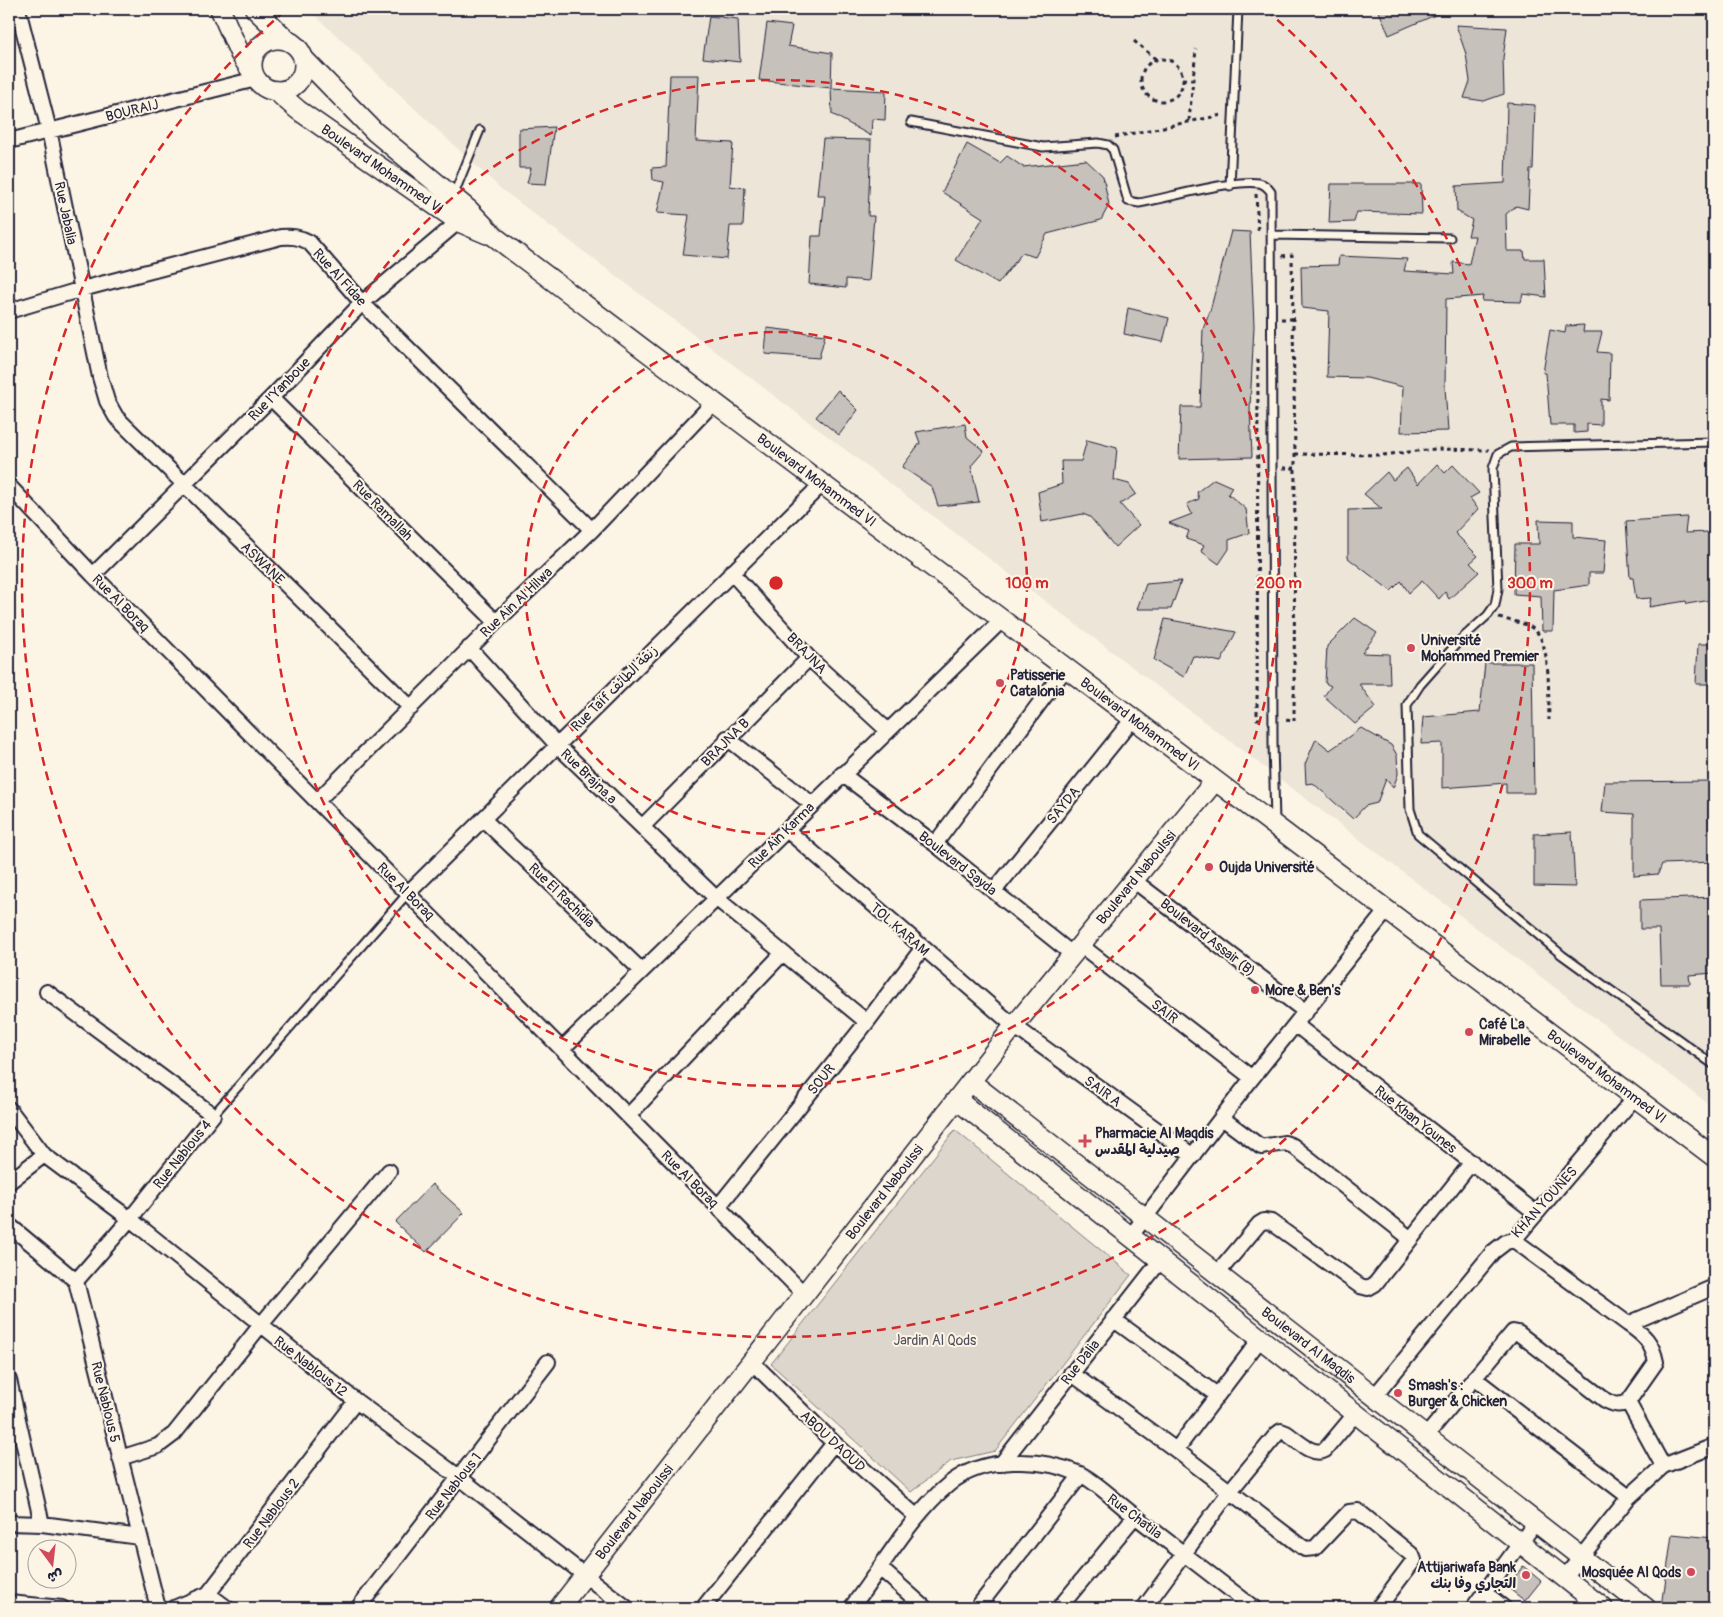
<svg xmlns="http://www.w3.org/2000/svg" width="1723" height="1617" font-family="Pangolin,'Playpen Sans Arabic',sans-serif">
<style>
.built{fill:#ece5d8}
.green{fill:#dcd6cc;stroke:#7f7c84}
.building{fill:#c6c1bb;stroke:#22223b}
.lines{fill:none;stroke-linecap:round;stroke-linejoin:round}
.lane-casing{stroke:#22223b;stroke-width:11}
.street-casing{stroke:#22223b;stroke-width:18}
.secondary-casing{stroke:#22223b;stroke-width:22}
.path{stroke:#22223b;stroke-width:3;stroke-dasharray:4 4;stroke-linecap:butt}
.lane{stroke:#fcf5e5;stroke-width:7}
.street{stroke:#fcf5e5;stroke-width:14}
.secondary{stroke:#fcf5e5;stroke-width:19}
.ring{fill:none;stroke:#d62828;stroke-width:2.5;stroke-dasharray:9 6}
.poi-dot{fill:#d1495b;stroke:#fcf5e5;stroke-width:2}
.labels{text-anchor:middle;stroke-width:4;stroke-linejoin:round;paint-order:stroke}
.street-label{font-size:14px;fill:#22223b;stroke:#fcf5e5}
.poi-label{font-size:14px;font-weight:bold;fill:#22223b;stroke:#fcf5e5;text-anchor:start}
.park-label{font-size:14px;fill:#504f5f;stroke:#fcf5e5}
.centre{fill:#d62828;stroke:#fcf5e5;stroke-width:2.5}
.ring-label{font-size:15px;text-anchor:middle;font-weight:bold;fill:#d62828;stroke:#fcf5e5;stroke-width:4;stroke-linejoin:round;paint-order:stroke}
</style>
<rect width="100%" height="100%" fill="#fcf5e5"/>
<filter id="ink" filterUnits="userSpaceOnUse"><feTurbulence type="fractalNoise" baseFrequency=".02" numOctaves="2"/><feDisplacementMap in="SourceGraphic" scale="10" xChannelSelector="R" yChannelSelector="G"/><feConvolveMatrix kernelMatrix="1 2 1 2 8 2 1 2 1" color-interpolation-filters="sRGB"/></filter>
<g filter="url(#ink)">
<path class="built" d="M 308,9 L 1714,9 L 1714,1108 L 500,188 Z"/>
<path class="green" d="M 955,1130 L 1131,1275 L 995,1451 L 951,1461 L 911,1492 L 771,1364 Z"/>
<path class="building" d="M 1378,9 L 1449,9 L 1389,35 Z
M 709,16 L 738,19 L 740,62 L 703,58 Z
M 767,23 L 792,26 L 788,46 L 832,53 L 831,88 L 759,80 Z
M 1456,25 L 1507,28 L 1503,58 L 1504,94 L 1484,101 L 1464,98 L 1470,81 L 1466,54 Z
M 670,75 L 699,75 L 696,141 L 733,143 L 730,186 L 745,188 L 743,226 L 730,226 L 727,259 L 683,255 L 689,215 L 657,213 L 664,182 L 653,180 L 652,168 L 666,167 Z
M 831,88 L 886,91 L 885,120 L 872,119 L 871,136 L 832,114 Z
M 1507,103 L 1535,105 L 1533,169 L 1530,169 L 1528,209 L 1516,206 L 1506,214 L 1507,251 L 1524,251 L 1525,259 L 1544,259 L 1546,297 L 1523,294 L 1521,302 L 1482,301 L 1483,296 L 1446,299 L 1445,387 L 1448,431 L 1401,432 L 1403,387 L 1367,378 L 1327,377 L 1329,311 L 1302,308 L 1301,266 L 1338,265 L 1339,256 L 1407,259 L 1404,271 L 1454,274 L 1453,262 L 1469,264 L 1475,236 L 1468,236 L 1472,220 L 1457,211 L 1456,186 L 1505,183 Z
M 554,127 L 546,184 L 527,183 L 531,168 L 519,168 L 519,129 Z
M 823,139 L 871,140 L 868,216 L 874,216 L 869,281 L 846,279 L 846,288 L 809,284 L 812,236 L 821,236 L 825,195 L 817,195 Z
M 967,144 L 1000,163 L 1007,156 L 1023,167 L 1086,160 L 1103,176 L 1109,205 L 1101,220 L 1047,234 L 1035,257 L 1022,253 L 998,284 L 956,260 L 983,218 L 942,192 Z
M 1331,184 L 1421,184 L 1422,214 L 1357,212 L 1354,222 L 1329,223 Z
M 1231,231 L 1250,232 L 1254,326 L 1250,408 L 1252,457 L 1179,459 L 1181,407 L 1200,407 L 1203,329 L 1210,311 Z
M 1128,308 L 1169,318 L 1163,342 L 1124,334 Z
M 1584,325 L 1583,332 L 1602,332 L 1597,352 L 1610,353 L 1609,400 L 1601,399 L 1601,425 L 1587,424 L 1587,432 L 1574,433 L 1574,425 L 1550,425 L 1546,373 L 1543,373 L 1550,330 L 1565,333 L 1566,326 Z
M 767,328 L 825,335 L 819,358 L 765,354 Z
M 838,390 L 858,410 L 839,435 L 816,417 Z
M 965,424 L 967,437 L 984,451 L 971,466 L 979,502 L 938,506 L 932,487 L 902,467 L 920,443 L 916,432 Z
M 1087,440 L 1117,448 L 1114,480 L 1129,484 L 1136,494 L 1120,504 L 1139,525 L 1115,547 L 1090,517 L 1083,514 L 1042,522 L 1038,492 L 1062,484 L 1061,461 L 1081,461 Z
M 1437,464 L 1445,473 L 1453,465 L 1479,493 L 1470,498 L 1478,509 L 1455,533 L 1478,556 L 1470,563 L 1479,572 L 1449,599 L 1445,592 L 1439,599 L 1422,581 L 1409,593 L 1401,581 L 1391,591 L 1348,558 L 1348,510 L 1382,509 L 1364,494 L 1387,472 L 1393,480 L 1407,468 L 1418,484 Z
M 1214,479 L 1232,487 L 1228,494 L 1246,509 L 1249,533 L 1229,540 L 1229,549 L 1219,564 L 1201,551 L 1204,545 L 1186,539 L 1189,531 L 1169,523 L 1192,514 L 1187,504 L 1199,499 L 1197,492 Z
M 1687,517 L 1685,533 L 1709,532 L 1711,600 L 1687,604 L 1686,601 L 1649,607 L 1651,598 L 1636,599 L 1633,578 L 1630,578 L 1626,521 Z
M 1538,520 L 1573,521 L 1573,537 L 1606,540 L 1603,573 L 1589,573 L 1589,585 L 1554,590 L 1553,631 L 1542,631 L 1541,596 L 1514,594 L 1515,544 L 1539,544 Z
M 1181,581 L 1171,609 L 1137,609 L 1146,584 Z
M 1355,618 L 1377,633 L 1362,653 L 1389,654 L 1390,684 L 1359,684 L 1376,707 L 1355,724 L 1324,696 L 1331,686 L 1325,683 L 1327,646 Z
M 1165,619 L 1236,632 L 1221,662 L 1193,656 L 1184,677 L 1154,660 Z
M 1698,644 L 1714,644 L 1714,684 L 1696,684 Z
M 1485,663 L 1532,663 L 1534,793 L 1506,793 L 1506,783 L 1442,788 L 1442,743 L 1421,744 L 1423,717 L 1480,712 Z
M 1361,728 L 1391,745 L 1397,755 L 1398,774 L 1393,788 L 1386,779 L 1377,803 L 1365,806 L 1353,819 L 1313,783 L 1306,784 L 1305,764 L 1316,739 L 1330,750 Z
M 1714,781 L 1714,862 L 1662,864 L 1658,874 L 1634,876 L 1634,814 L 1602,812 L 1605,782 Z
M 1572,832 L 1575,887 L 1534,886 L 1534,834 Z
M 1714,897 L 1714,973 L 1689,975 L 1690,984 L 1661,984 L 1659,929 L 1640,929 L 1640,900 Z
M 432,1184 L 464,1213 L 426,1252 L 395,1222 Z
M 1672,1534 L 1714,1538 L 1714,1608 L 1662,1607 Z
M 1523,1566 L 1541,1581 L 1525,1601 L 1507,1587 Z"/>
<g class="lines">
<defs>
<path id="lane" d="M 911,122 L 1043,147 L 1098,143 L 1108,145 L 1113,150 L 1128,201 L 1139,203 C 1168,198 1233,179 1259,183 C 1265,184 1268,188 1271,192 L 1273,743 L 1275,822
M 1230,186 L 1238,9
M 454,194 L 480,130
M 1273,235 L 1450,238
M 1714,442 L 1511,447 L 1498,454 L 1493,468 L 1498,589 L 1495,605 L 1488,615 L 1459,641 L 1420,685 L 1407,705 L 1410,809 L 1418,834 L 1562,955 L 1714,1065
M 213,1115 L 408,893"/>
<path id="street" d="M 18,9 L 49,130 L 100,377 L 107,401 L 116,417 L 411,708
M 9,141 L 256,79
M 9,311 L 82,289 L 281,237 C 292,236 299,237 309,242 L 362,303 L 592,530
M 271,398 L 496,622
M 9,486 L 93,575 L 805,1295
M 731,572 L 809,658 L 887,730
M 93,575 L 271,398 L 362,303 L 464,217
M 469,648 L 557,745 L 716,898 L 867,1022
M 727,738 L 812,804
M 842,774 L 935,844 L 1072,954
M 317,801 L 496,622 L 592,530 L 714,402
M 483,819 L 642,971
M 642,827 L 809,658
M 788,831 L 1014,1026 L 1193,1156
M 935,844 L 1065,669
M 1133,880 L 1306,1012
M 994,891 L 1132,720
M 408,893 L 821,485
M 1079,944 L 1252,1078
M 47,992 L 213,1115 L 130,1219 L 76,1281
M 1296,1025 L 1536,1213
M 562,1049 L 1001,621
M 9,1109 L 44,1155 L 130,1219 L 356,1401 L 460,1478 L 627,1608
M 628,1116 L 783,953
M 1222,1118 L 1261,1147 L 1285,1143 L 1293,1146 L 1411,1239
M 9,1182 L 44,1155
M 718,1207 L 867,1022 L 922,949
M 9,1225 L 76,1281 L 158,1608
M 1130,1237 L 1252,1078 L 1387,910
M 1514,1240 L 1628,1324 L 1714,1287
M 1217,1274 L 1259,1224 L 1264,1221 L 1271,1222 L 1360,1286 L 1368,1288 L 1375,1284 L 1472,1162
M 1113,1319 L 1217,1395
M 1628,1324 C 1644,1335 1652,1342 1656,1362 L 1628,1402
M 752,1362 L 834,1443 L 917,1517
M 1071,1373 L 1176,1450 L 1305,1549 L 1315,1548 L 1349,1512 L 1358,1511 L 1412,1555 L 1414,1560 L 1378,1608
M 1474,1378 L 1629,1497
M 9,1380 L 42,1524
M 1374,1397 L 1493,1252 L 1506,1242 L 1514,1240 L 1635,1097
M 1425,1437 L 1513,1332 L 1518,1333 L 1605,1400 C 1614,1405 1619,1406 1628,1402 L 1663,1466
M 1176,1450 L 1261,1338
M 120,1458 L 158,1446 L 174,1434 L 260,1326 L 389,1171
M 1001,1464 L 1160,1261
M 9,1523 L 42,1524 L 140,1537
M 881,1569 L 925,1608
M 1565,1577 L 1629,1497 L 1663,1466 L 1714,1446
M 1485,1593 L 1504,1608
M 208,1594 L 227,1608
M 9,1603 L 62,1608
M 174,1608 L 208,1594 L 356,1401
M 358,1608 L 548,1362
M 703,1608 L 834,1443
M 851,1608 C 881,1569 911,1515 949,1484 C 983,1456 1041,1457 1080,1474 C 1098,1483 1115,1501 1131,1513 C 1172,1545 1213,1576 1254,1608
M 977,1608 L 1081,1475
M 1059,1608 L 1135,1516
M 1144,1608 L 1230,1491 L 1277,1434 L 1281,1431 L 1286,1433 C 1297,1440 1312,1457 1325,1450 L 1356,1413
M 1473,1608 L 1535,1523"/>
<g id="secondary">
<path d="M 220,9 L 240,54 L 252,72"/>
<path d="M 255,9 L 287,40"/>
<circle cx="278" cy="65" r="26"/>
<path id="s1" d="M 303,58 L 375,132 L 469,210 L 495,237 L 1714,1157"/>
<path id="s2" d="M 276,91 L 298,110 L 459,222 L 487,234"/>
<path id="s3" d="M 971,1082 L 1646,1608"/>
<path d="M 957,1100 L 1603,1608"/>
<path id="s4" d="M 559,1608 L 1014,1026 L 1214,782"/>
</g>
</defs>
<use href="#lane" class="lane-casing"/>
<use href="#street" class="street-casing"/>
<use href="#secondary" class="secondary-casing"/>
<path class="path" d="M 1134,41 L 1157,60
M1141 80a21 21 0 1 1 42 0a21 21 0 1 1-42 0Z
M 1182,79 L 1193,80
M 1189,121 L 1196,49
M 1115,137 L 1222,115
M 1256,194 L 1258,232
M 1282,256 L 1292,255 L 1295,454 L 1294,721 L 1284,720
M 1281,319 L 1293,319
M 1258,359 L 1257,719 L 1263,719
M 1295,454 L 1382,455 L 1435,449 L 1489,450
M 1283,468 L 1295,468
M 1499,618 C 1510,621 1523,622 1532,628 C 1552,639 1548,699 1549,720"/>
<use href="#lane" class="lane"/>
<use href="#street" class="street"/>
<use href="#secondary" class="secondary"/>
</g>
</g>
<g class="ring">
<circle cx="776" cy="583" r="251"/>
<circle cx="776" cy="583" r="503"/>
<path d="M1266 10A754 754 0 1 1 286 10"/>
</g>
<g class="poi-dot">
<circle cx="1411" cy="648" r="5"/>
<circle cx="1000" cy="683" r="5"/>
<circle cx="1209" cy="867" r="5"/>
<circle cx="1255" cy="990" r="5"/>
<circle cx="1469" cy="1032" r="5"/>
<path d="M1082.5 1133.5h5v5h5v5h-5v5h-5v-5h-5v-5h5z"/>
<circle cx="1398" cy="1393" r="5"/>
<circle cx="1691" cy="1572" r="5"/>
<circle cx="1526" cy="1575" r="5"/>
</g>
<g class="labels">
<g class="street-label">
<text transform="translate(132 110) rotate(-14)" y="5">BOURAIJ</text>
<text dy="5" stroke="none"><textPath href="#s2" startOffset="132">Boulevard Mohammed VI</textPath></text>
<text transform="translate(66 213) rotate(78)" y="5">Rue Jabalia</text>
<text transform="translate(340 277) rotate(48)" y="5">Rue Al Fidae</text>
<text transform="translate(279 389) rotate(-46)" y="5">Rue l’Yanboue</text>
<text dy="5" stroke="none"><textPath href="#s1" startOffset="666">Boulevard Mohammed VI</textPath></text>
<text transform="translate(383 510) rotate(45)" y="5">Rue Ramallah</text>
<text transform="translate(263 563) rotate(44)" y="5">ASWANE</text>
<text transform="translate(516 602) rotate(-44)" y="5">Rue Ain Al Hilwa</text>
<text transform="translate(121 603) rotate(45)" y="5">Rue Al Boraq</text>
<text transform="translate(807 653) rotate(46)" y="5">BRAJNA</text>
<text transform="translate(614 688) rotate(-45)" y="5">Rue Taïf زنقة الطائف</text>
<text dy="5" stroke="none"><textPath href="#s1" startOffset="1071">Boulevard Mohammed VI</textPath></text>
<text transform="translate(725 742) rotate(-45)" y="5">BRAJNA B</text>
<text transform="translate(589 776) rotate(44)" y="5">Rue Brajna.a</text>
<text transform="translate(1063 805) rotate(-51)" y="5">SAYDA</text>
<text transform="translate(781 835) rotate(-45)" y="5">Rue Ain Karma</text>
<text transform="translate(958 863) rotate(38)" y="5">Boulevard Sayda</text>
<text dy="5" stroke="none"><textPath href="#s4" startOffset="931">Boulevard Naboulssi</textPath></text>
<text transform="translate(406 891) rotate(45)" y="5">Rue Al Boraq</text>
<text transform="translate(562 895) rotate(44)" y="5">Rue El Rachidia</text>
<text transform="translate(900 929) rotate(41)" y="5">TOL KARAM</text>
<text transform="translate(1208 937) rotate(38)" y="5">Boulevard Assair (B)</text>
<text transform="translate(1165 1011) rotate(38)" y="5">SAIR</text>
<text dy="5" stroke="none"><textPath href="#s1" startOffset="1656">Boulevard Mohammed VI</textPath></text>
<text transform="translate(821 1079) rotate(-51)" y="5">SOUR</text>
<text transform="translate(1103 1091) rotate(36)" y="5">SAIR A</text>
<text transform="translate(1416 1119) rotate(38)" y="5">Rue Khan Younes</text>
<text transform="translate(182 1154) rotate(-51)" y="5">Rue Nablous 4</text>
<text transform="translate(690 1179) rotate(45)" y="5">Rue Al Boraq</text>
<text dy="5" stroke="none"><textPath href="#s4" startOffset="528">Boulevard Naboulssi</textPath></text>
<text transform="translate(1544 1202) rotate(-48)" y="5">KHAN YOUNES</text>
<text dy="5" stroke="none"><textPath href="#s3" startOffset="428">Boulevard Al Maqdis</textPath></text>
<text transform="translate(1080 1362) rotate(-52)" y="5">Rue Dalia</text>
<text transform="translate(311 1366) rotate(38)" y="5">Rue Nablous 12</text>
<text transform="translate(106 1402) rotate(76)" y="5">Rue Nablous 5</text>
<text transform="translate(833 1441) rotate(43)" y="5">ABOU DAOUD</text>
<text transform="translate(453 1486) rotate(-52)" y="5">Rue Nablous 1</text>
<text dy="5" stroke="none"><textPath href="#s4" startOffset="122">Boulevard Naboulssi</textPath></text>
<text transform="translate(271 1513) rotate(-53)" y="5">Rue Nablous 2</text>
<text transform="translate(1135 1516) rotate(37)" y="5">Rue Chatila</text>
</g>
<g class="poi-label">
<text x="1421" y="645">Université<tspan x="1421" dy="16">Mohammed Premier</tspan></text>
<text x="1010" y="680">Patisserie<tspan x="1010" dy="16">Catalonia</tspan></text>
<text x="1219" y="872">Oujda Université</text>
<text x="1265" y="995">More &amp; Ben's</text>
<text x="1479" y="1029">Café La<tspan x="1479" dy="16">Mirabelle</tspan></text>
<text x="1095" y="1138">Pharmacie Al Maqdis<tspan x="1095" dy="16">صيدلية المقدس</tspan></text>
<text x="1408" y="1390">Smash's :<tspan x="1408" dy="16">Burger &amp; Chicken</tspan></text>
<text x="1516" y="1572" text-anchor="end">Attijariwafa Bank<tspan x="1516" dy="16">التجاري وفا بنك</tspan></text>
<text x="1681" y="1577" text-anchor="end">Mosquée Al Qods</text>
</g>
<g class="park-label">
<text x="935" y="1345">Jardin Al Qods</text>
</g>
</g>
<circle cx="776" cy="583" r="8" class="centre"/>
<g class="ring-label">
<text x="1027" y="588">100 m</text>
<text x="1279" y="588">200 m</text>
<text x="1530" y="588">300 m</text>
</g>
<rect width="1723" height="1617" fill="none" stroke="#fcf5e5" stroke-width="30"/>
<rect x="15" y="15" width="1693" height="1587" fill="none" stroke="#22223b" stroke-width="2" filter="url(#ink)"/>
<g transform="translate(52 1564) rotate(165)"><circle r="24" fill="#fcf5e5" stroke="#a5a1a1"/>
<path d="M0-4L9 19L0 12L-9 19Z" fill="#d1495b"/>
<text y="-8" font-size="14" font-weight="bold" text-anchor="middle" fill="#22223b">ش</text>
</g>
</svg>
